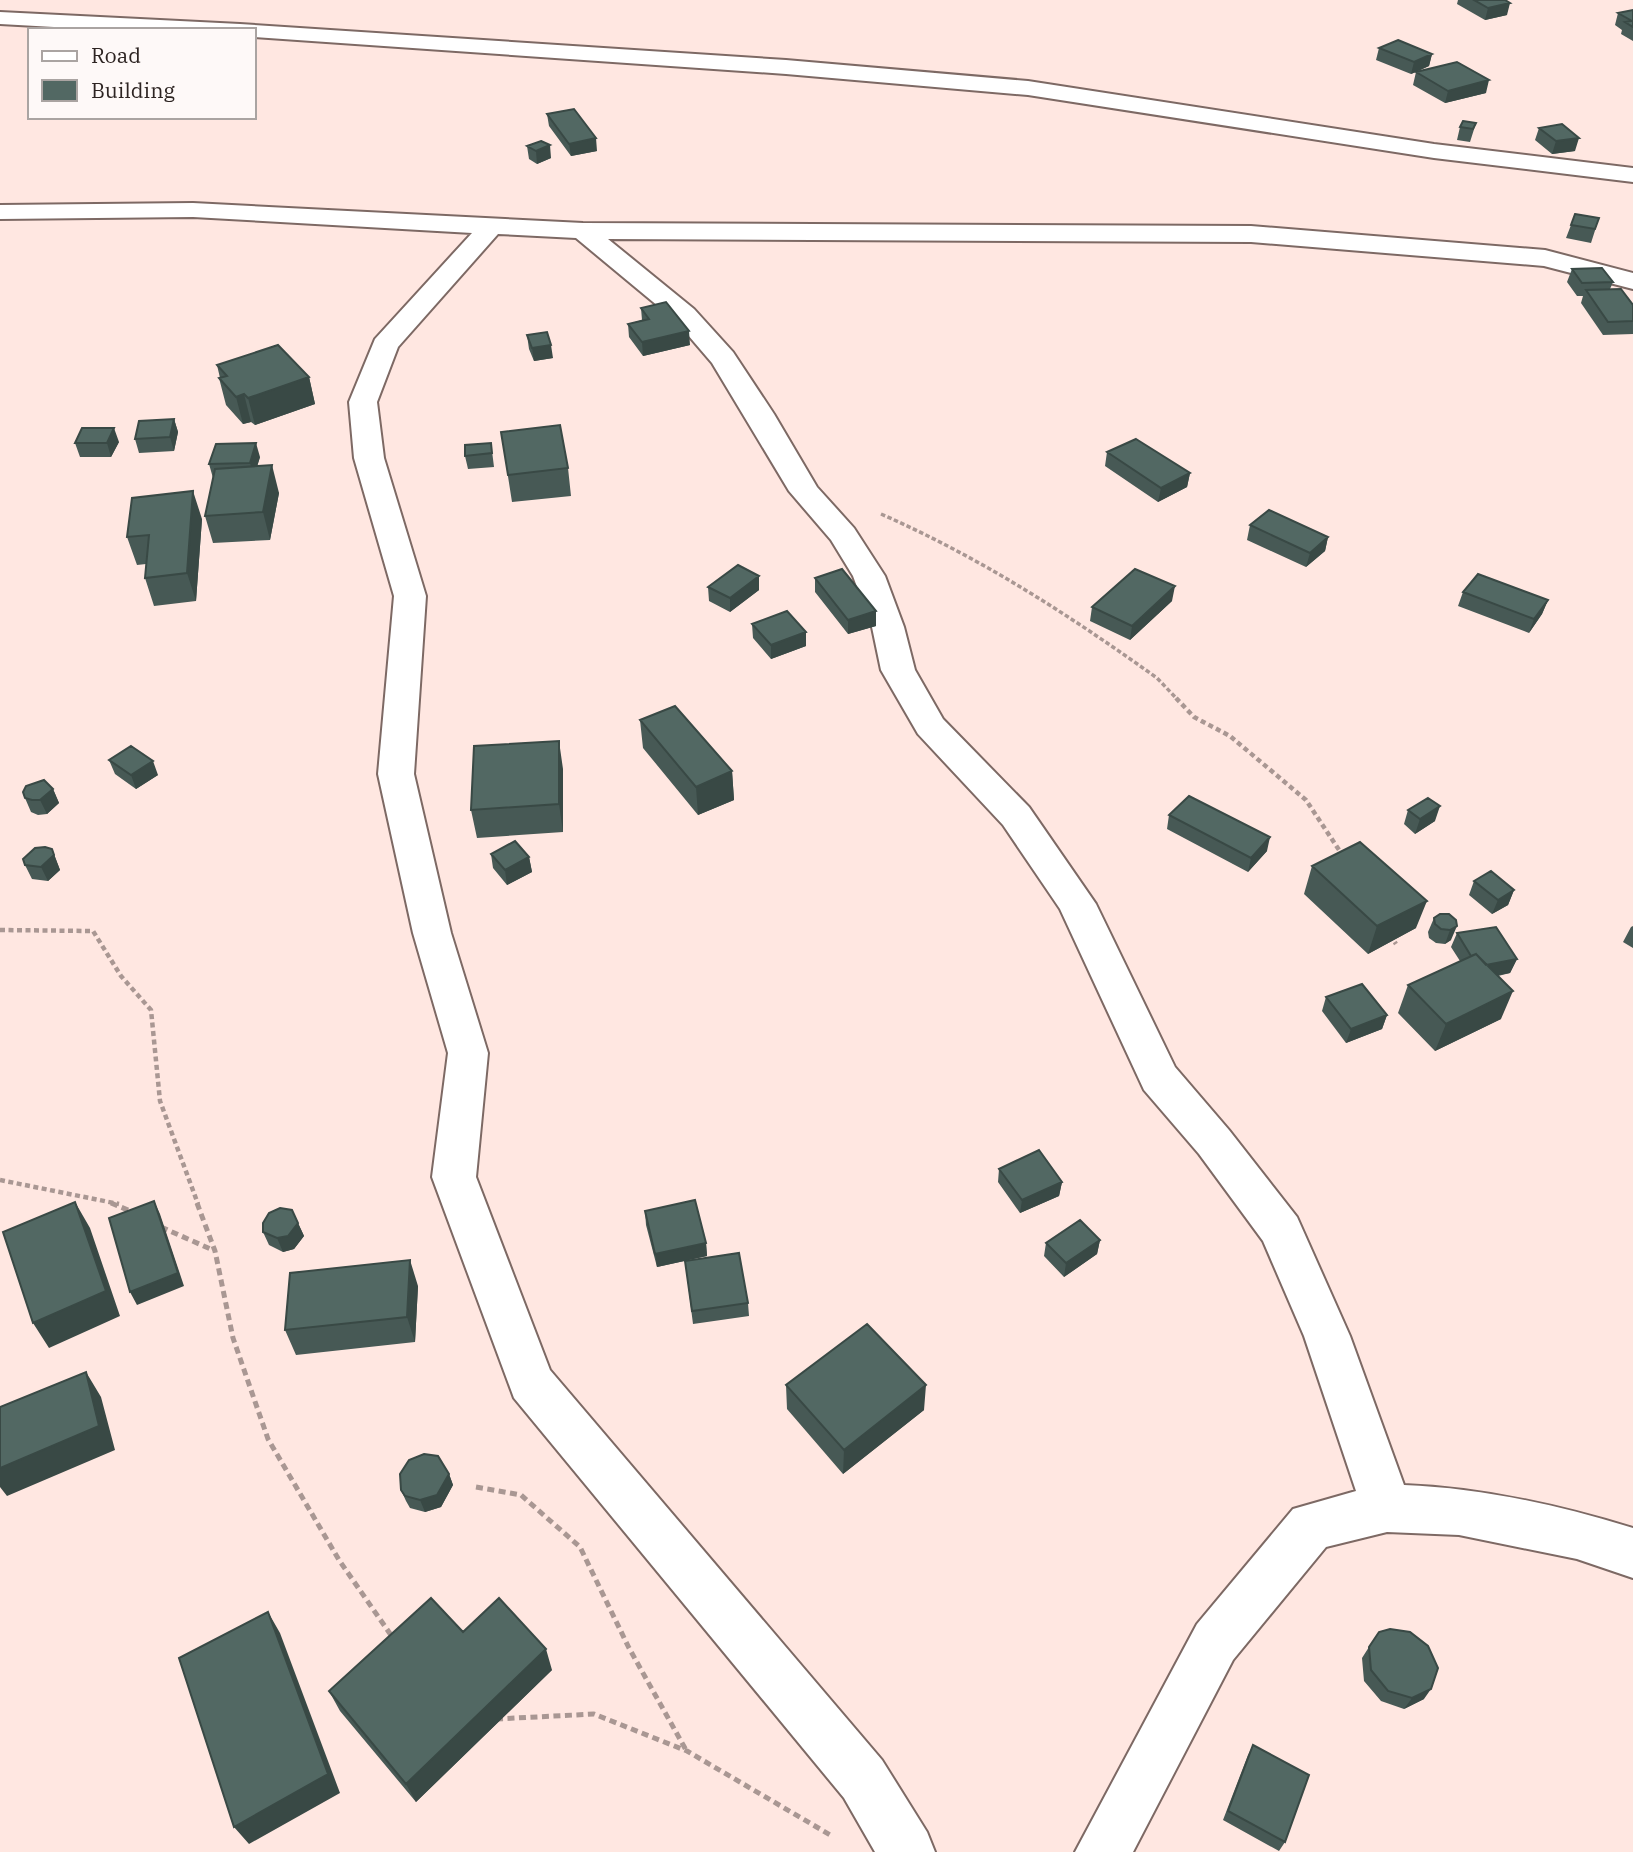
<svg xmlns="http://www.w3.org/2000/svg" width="1633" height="1852" font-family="'IBM Plex Serif',serif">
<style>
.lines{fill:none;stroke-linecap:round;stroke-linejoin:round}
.minor-casing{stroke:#7d6964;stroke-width:4}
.path-far2{stroke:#a99793;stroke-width:3.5;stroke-dasharray:4.5 2.5;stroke-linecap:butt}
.path-far1{stroke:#a99793;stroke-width:4.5;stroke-dasharray:5 3.5;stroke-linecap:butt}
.path{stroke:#a99793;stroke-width:5;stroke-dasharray:7 4.5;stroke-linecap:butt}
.minor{fill:#fff;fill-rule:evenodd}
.wall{fill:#475955}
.shaded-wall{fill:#394945}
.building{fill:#526863;stroke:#394945;stroke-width:2}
</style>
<rect width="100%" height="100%" fill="#ffe7e1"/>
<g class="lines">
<defs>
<path id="minor" d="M 0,12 L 240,24 L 786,60 L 1028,81 L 1434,144 L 1633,168 L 1633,182 L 1434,158 L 1028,95 L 786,74 L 254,37 L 254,30 L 108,30 L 0,24 Z
M 193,203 L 583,223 L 1251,226 L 1545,250 L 1633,273 L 1633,289 L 1544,266 L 1251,242 L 608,239 L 694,309 L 733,352 L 774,414 L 817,487 L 854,528 L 885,576 L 904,627 L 915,670 L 943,719 L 1029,807 L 1096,904 L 1175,1067 L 1229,1130 L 1297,1217 L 1350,1336 L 1404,1485 C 1482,1488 1558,1505 1633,1528 L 1633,1578 L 1577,1559 L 1459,1535 L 1387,1532 L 1326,1547 L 1233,1660 L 1133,1852 L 1075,1852 L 1197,1624 L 1293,1509 L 1356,1491 L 1304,1336 L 1263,1241 L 1199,1154 L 1144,1090 L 1060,909 L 1003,825 L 918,734 L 881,670 L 872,627 L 853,576 L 831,540 L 789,491 L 712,363 L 676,321 L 576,238 L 498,234 L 398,347 L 377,402 L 384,458 L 426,596 L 414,774 L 451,933 L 488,1053 L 476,1177 L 550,1370 L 882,1760 L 927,1832 L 935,1852 L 875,1852 L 844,1798 L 514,1398 L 432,1177 L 448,1053 L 413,933 L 378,774 L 394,596 L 354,458 L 349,402 L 375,339 L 472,233 L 193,217 L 0,219 L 0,205 Z"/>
</defs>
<use href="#minor" class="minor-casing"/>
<path class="path-far2" d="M 881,514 C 981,558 1069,615 1157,678 L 1178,700"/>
<path class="path-far1" d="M 1176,698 L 1194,717 L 1230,736 L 1306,800 L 1343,856
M 0,930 L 93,931 L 121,976 L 151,1010 L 160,1101 L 198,1204
M 1390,935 L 1396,944
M 0,1180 L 119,1204"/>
<path class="path" d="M 111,1203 L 135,1213
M 197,1203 L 215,1251 L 233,1338 L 268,1439 L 339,1560 L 393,1638
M 161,1227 L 215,1251
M 476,1487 L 521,1495 L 580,1547 L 629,1648 L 686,1750
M 496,1719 L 594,1714 L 687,1751 L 832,1836"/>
<use href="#minor" class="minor"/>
</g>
<path class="wall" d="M 1458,0 L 1505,0 L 1507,15 L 1485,20 L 1457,4 Z
M 1633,10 L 1633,41 L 1621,34 L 1622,30 L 1615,25 L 1618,13 Z
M 1379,48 L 1432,54 L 1429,66 L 1416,72 L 1486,93 L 1445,103 L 1413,85 L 1416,72 L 1411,74 L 1376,60 Z
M 547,114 L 597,151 L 571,156 L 549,126 Z
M 1476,123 L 1470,142 L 1457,140 L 1460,127 Z
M 1539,128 L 1575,151 L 1552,154 L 1535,140 Z
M 527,146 L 551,158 L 537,164 L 529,159 Z
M 1599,218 L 1591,243 L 1566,238 L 1571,225 Z
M 1572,269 L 1613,282 L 1610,289 L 1633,305 L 1633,334 L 1603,335 L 1581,303 L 1583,296 L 1577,296 L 1567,282 Z
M 641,308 L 690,345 L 643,356 L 629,337 L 628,324 L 642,320 Z
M 527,335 L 553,358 L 534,361 L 529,349 Z
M 217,365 L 309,377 L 315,404 L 255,425 L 251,422 L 243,424 L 226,405 L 219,378 L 220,378 Z
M 174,419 L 178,432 L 174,451 L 139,453 L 135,439 Z
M 501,432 L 568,468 L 571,496 L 512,502 Z
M 119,442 L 111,457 L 80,457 L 75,443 Z
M 491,443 L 494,467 L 468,469 L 465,456 Z
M 1107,452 L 1190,473 L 1187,487 L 1158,502 L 1105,466 Z
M 260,457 L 257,466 L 279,493 L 270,540 L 213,543 L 205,516 L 213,478 L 209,464 Z
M 202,519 L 196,601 L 154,606 L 145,578 L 146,564 L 137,565 L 127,537 Z
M 1250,525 L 1328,537 L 1325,551 L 1306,567 L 1247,540 Z
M 759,576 L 759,590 L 730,612 L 709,601 L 708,587 Z
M 815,578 L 876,611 L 876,626 L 848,634 L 815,592 Z
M 1463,592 L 1548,600 L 1542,614 L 1529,633 L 1458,606 Z
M 1172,601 L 1130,640 L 1090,621 L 1092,607 Z
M 752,624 L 806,632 L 806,646 L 771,659 L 753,638 Z
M 640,720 L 732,771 L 734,800 L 698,815 L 643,748 Z
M 109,760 L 158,775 L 136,789 L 115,774 Z
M 563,769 L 563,832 L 477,838 L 471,810 Z
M 53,789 L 59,803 L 47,814 L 38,815 L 31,812 L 25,798 Z
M 1408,810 L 1435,821 L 1415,834 L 1404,824 Z
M 1169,815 L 1267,851 L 1248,872 L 1167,829 Z
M 52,849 L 60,870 L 48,881 L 32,879 L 25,865 Z
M 491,854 L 529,857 L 532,872 L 507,885 L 493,868 Z
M 1312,866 L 1416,928 L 1368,954 L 1304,894 Z
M 1474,881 L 1514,890 L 1508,905 L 1492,914 L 1469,895 Z
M 1449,914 L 1451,940 L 1445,944 L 1436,943 L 1429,938 L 1428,932 L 1434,918 Z
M 1633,926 L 1633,948 L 1623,942 L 1631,927 Z
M 1457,933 L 1517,959 L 1510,973 L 1498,976 L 1501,1019 L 1435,1051 L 1398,1013 L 1408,985 L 1460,961 L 1451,947 Z
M 1326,997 L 1387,1015 L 1382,1029 L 1346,1043 L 1322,1011 Z
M 999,1169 L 1062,1182 L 1059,1196 L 1020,1213 L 998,1182 Z
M 645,1211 L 706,1243 L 707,1256 L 657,1267 L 646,1225 Z
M 298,1223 L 304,1236 L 294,1249 L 283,1252 L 269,1245 L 263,1232 Z
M 1100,1240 L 1097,1254 L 1064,1277 L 1044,1256 L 1046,1243 Z
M 685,1261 L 748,1303 L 749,1316 L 693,1324 Z
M 418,1286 L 415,1342 L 296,1355 L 285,1330 Z
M 786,1385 L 924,1410 L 843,1474 L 787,1409 Z
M 449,1474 L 453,1485 L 441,1507 L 425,1512 L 410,1508 L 406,1501 L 401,1490 Z
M 463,1632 L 552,1670 L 416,1802 L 340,1711 L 329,1691 Z
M 1369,1647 L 1424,1699 L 1404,1709 L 1381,1701 L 1364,1681 L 1362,1658 Z
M 1253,1745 L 1285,1842 L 1279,1851 L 1223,1820 L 1248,1755 Z"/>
<path class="shaded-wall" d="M 1510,3 L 1507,15 L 1485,20 L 1488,8 Z
M 1432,54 L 1429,66 L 1411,74 L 1414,62 Z
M 1489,80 L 1486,93 L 1445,103 L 1448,91 Z
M 596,138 L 597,151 L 571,156 L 569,144 Z
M 1579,138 L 1575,151 L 1552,154 L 1556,141 Z
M 550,145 L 551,158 L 537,164 L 536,151 Z
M 689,331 L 690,345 L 643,356 L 642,342 Z
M 551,345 L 553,358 L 534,361 L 532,348 Z
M 309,377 L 315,404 L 255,425 L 248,398 Z
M 244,394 L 251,422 L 243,424 L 236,397 Z
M 174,419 L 178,432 L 174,451 L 170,437 Z
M 114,428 L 119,442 L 111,457 L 107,443 Z
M 256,443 L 260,457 L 254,477 L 250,463 Z
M 272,465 L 279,493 L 270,540 L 263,512 Z
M 1190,473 L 1187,487 L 1158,502 L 1161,488 Z
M 193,491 L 202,519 L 196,601 L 187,573 Z
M 1328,537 L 1325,551 L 1306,567 L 1310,553 Z
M 759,576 L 759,590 L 730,612 L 730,598 Z
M 1175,586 L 1172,601 L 1130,640 L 1132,626 Z
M 1548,600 L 1542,614 L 1529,633 L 1534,619 Z
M 876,611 L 876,626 L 848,634 L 848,620 Z
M 806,632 L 806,646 L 771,659 L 771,645 Z
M 559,741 L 563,769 L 563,832 L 559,804 Z
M 153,761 L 158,775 L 136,789 L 131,775 Z
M 732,771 L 734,800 L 698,815 L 696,787 Z
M 53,789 L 59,803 L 47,814 L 40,800 Z
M 1440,806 L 1435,821 L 1415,834 L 1420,819 Z
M 1270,837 L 1267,851 L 1248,872 L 1251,858 Z
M 52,849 L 60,870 L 48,881 L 41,867 Z
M 529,857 L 532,872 L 507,885 L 505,870 Z
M 1514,890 L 1508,905 L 1492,914 L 1498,900 Z
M 1427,901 L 1416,928 L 1368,954 L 1377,926 Z
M 1457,926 L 1451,940 L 1445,944 L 1450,930 Z
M 1517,959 L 1510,973 L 1471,980 L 1477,966 Z
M 1513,991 L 1501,1019 L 1435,1051 L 1446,1024 Z
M 1387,1015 L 1382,1029 L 1346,1043 L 1351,1029 Z
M 1062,1182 L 1059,1196 L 1020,1213 L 1022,1200 Z
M 154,1201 L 160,1214 L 184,1286 L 137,1305 L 130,1292 Z
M 75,1202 L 90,1228 L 120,1316 L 49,1348 L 33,1323 Z
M 298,1223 L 304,1236 L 294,1249 L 283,1252 L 277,1238 Z
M 1100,1240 L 1097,1254 L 1064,1277 L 1066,1263 Z
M 706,1243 L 707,1256 L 657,1267 L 655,1254 Z
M 410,1260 L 418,1286 L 415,1342 L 407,1317 Z
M 86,1372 L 101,1397 L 115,1450 L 7,1496 L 0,1487 L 0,1468 Z
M 926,1385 L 924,1410 L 843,1474 L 844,1450 Z
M 449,1474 L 453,1485 L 441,1507 L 425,1512 L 420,1500 Z
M 268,1612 L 280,1633 L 340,1793 L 249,1844 L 234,1827 Z
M 546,1649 L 552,1670 L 416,1802 L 406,1784 Z
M 1431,1689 L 1424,1699 L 1404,1709 L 1412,1698 Z"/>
<path class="building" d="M 1474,0 L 1505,0 L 1510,3 L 1488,8 Z
M 1633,10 L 1633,27 L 1625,22 L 1632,21 L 1618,13 Z
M 1398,40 L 1432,54 L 1414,62 L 1379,48 Z
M 1457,62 L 1489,80 L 1448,91 L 1416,72 Z
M 574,109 L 596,138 L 569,144 L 547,114 Z
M 1463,121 L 1476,123 L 1473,129 L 1460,127 Z
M 1562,124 L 1579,138 L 1556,141 L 1539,128 Z
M 541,141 L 550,145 L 536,151 L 527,146 Z
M 1575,214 L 1599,218 L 1595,229 L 1571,225 Z
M 1602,268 L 1613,282 L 1582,283 L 1572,269 Z
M 1621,289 L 1633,305 L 1633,321 L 1608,322 L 1586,290 Z
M 666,302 L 689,331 L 642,342 L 628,324 L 649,319 L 641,308 Z
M 547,332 L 551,345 L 532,348 L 527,335 Z
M 278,345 L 309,377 L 248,398 L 244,394 L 236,397 L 219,378 L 227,376 L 217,365 Z
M 174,419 L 170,437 L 135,439 L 139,421 Z
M 560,425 L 568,468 L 508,475 L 501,432 Z
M 82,428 L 114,428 L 107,443 L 75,443 Z
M 1136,439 L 1190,473 L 1161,488 L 1107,452 Z
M 256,443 L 250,463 L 209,464 L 216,444 Z
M 491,443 L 492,453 L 465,456 L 465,445 Z
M 272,465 L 263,512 L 205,516 L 215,469 Z
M 193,491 L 187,573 L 145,578 L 149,535 L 127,537 L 132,498 Z
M 1269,510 L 1328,537 L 1310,553 L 1250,525 Z
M 738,565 L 759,576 L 730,598 L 708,587 Z
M 842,569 L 876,611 L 848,620 L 815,578 Z
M 1135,569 L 1175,586 L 1132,626 L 1092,607 Z
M 1478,574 L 1548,600 L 1534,619 L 1463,592 Z
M 787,611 L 806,632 L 771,645 L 752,624 Z
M 675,706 L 732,771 L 696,787 L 640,720 Z
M 559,741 L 559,804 L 471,810 L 474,746 Z
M 131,746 L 153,761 L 131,775 L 109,760 Z
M 44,780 L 53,789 L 40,800 L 32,800 L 25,798 L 23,792 L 26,786 Z
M 1189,796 L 1270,837 L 1251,858 L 1169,815 Z
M 1428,798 L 1440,806 L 1420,819 L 1408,810 Z
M 515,841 L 529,857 L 505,870 L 491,854 Z
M 1360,842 L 1427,901 L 1377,926 L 1312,866 Z
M 45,847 L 52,849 L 54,855 L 41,867 L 25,865 L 23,859 L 35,848 Z
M 1491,871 L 1514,890 L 1498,900 L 1474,881 Z
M 1440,914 L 1449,914 L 1456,920 L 1457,926 L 1450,930 L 1441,929 L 1435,924 L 1434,918 Z
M 1496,927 L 1517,959 L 1486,965 L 1476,954 L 1471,956 L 1457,933 Z
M 1476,954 L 1513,991 L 1446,1024 L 1408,985 Z
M 1362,984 L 1387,1015 L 1351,1029 L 1326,997 Z
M 1039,1150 L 1062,1182 L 1022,1200 L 999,1169 Z
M 695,1200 L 706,1243 L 655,1254 L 645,1211 Z
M 154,1201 L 178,1273 L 130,1292 L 109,1218 Z
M 75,1202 L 106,1291 L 33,1323 L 3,1232 Z
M 280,1208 L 292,1210 L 298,1223 L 288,1236 L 277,1238 L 263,1232 L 263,1223 L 269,1213 Z
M 1080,1220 L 1100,1240 L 1066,1263 L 1046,1243 Z
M 739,1253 L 748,1303 L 692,1311 L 685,1261 Z
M 410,1260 L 407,1317 L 285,1330 L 290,1273 Z
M 867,1324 L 926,1385 L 844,1450 L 786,1385 Z
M 86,1372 L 99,1426 L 0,1468 L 0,1407 Z
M 424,1454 L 438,1456 L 449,1474 L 437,1495 L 420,1500 L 405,1496 L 401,1490 L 400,1474 L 409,1460 Z
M 431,1598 L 463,1632 L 499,1598 L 546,1649 L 406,1784 L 329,1691 Z
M 268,1612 L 328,1774 L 234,1827 L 179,1658 Z
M 1390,1629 L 1410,1632 L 1428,1646 L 1438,1668 L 1431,1689 L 1412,1698 L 1388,1691 L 1371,1670 L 1369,1647 L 1379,1632 Z
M 1253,1745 L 1309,1775 L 1285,1842 L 1228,1811 Z"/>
<rect x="28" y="28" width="228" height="91" fill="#fef9f8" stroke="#aaa4a2" stroke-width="2"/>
<rect x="42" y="51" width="35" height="10" fill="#ffffff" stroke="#aaa4a2" stroke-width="2"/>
<text x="91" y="63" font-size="21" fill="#2d2422">Road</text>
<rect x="42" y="80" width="35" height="21" fill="#526863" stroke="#aaa4a2" stroke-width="2"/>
<text x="91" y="98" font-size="21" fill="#2d2422">Building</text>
</svg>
